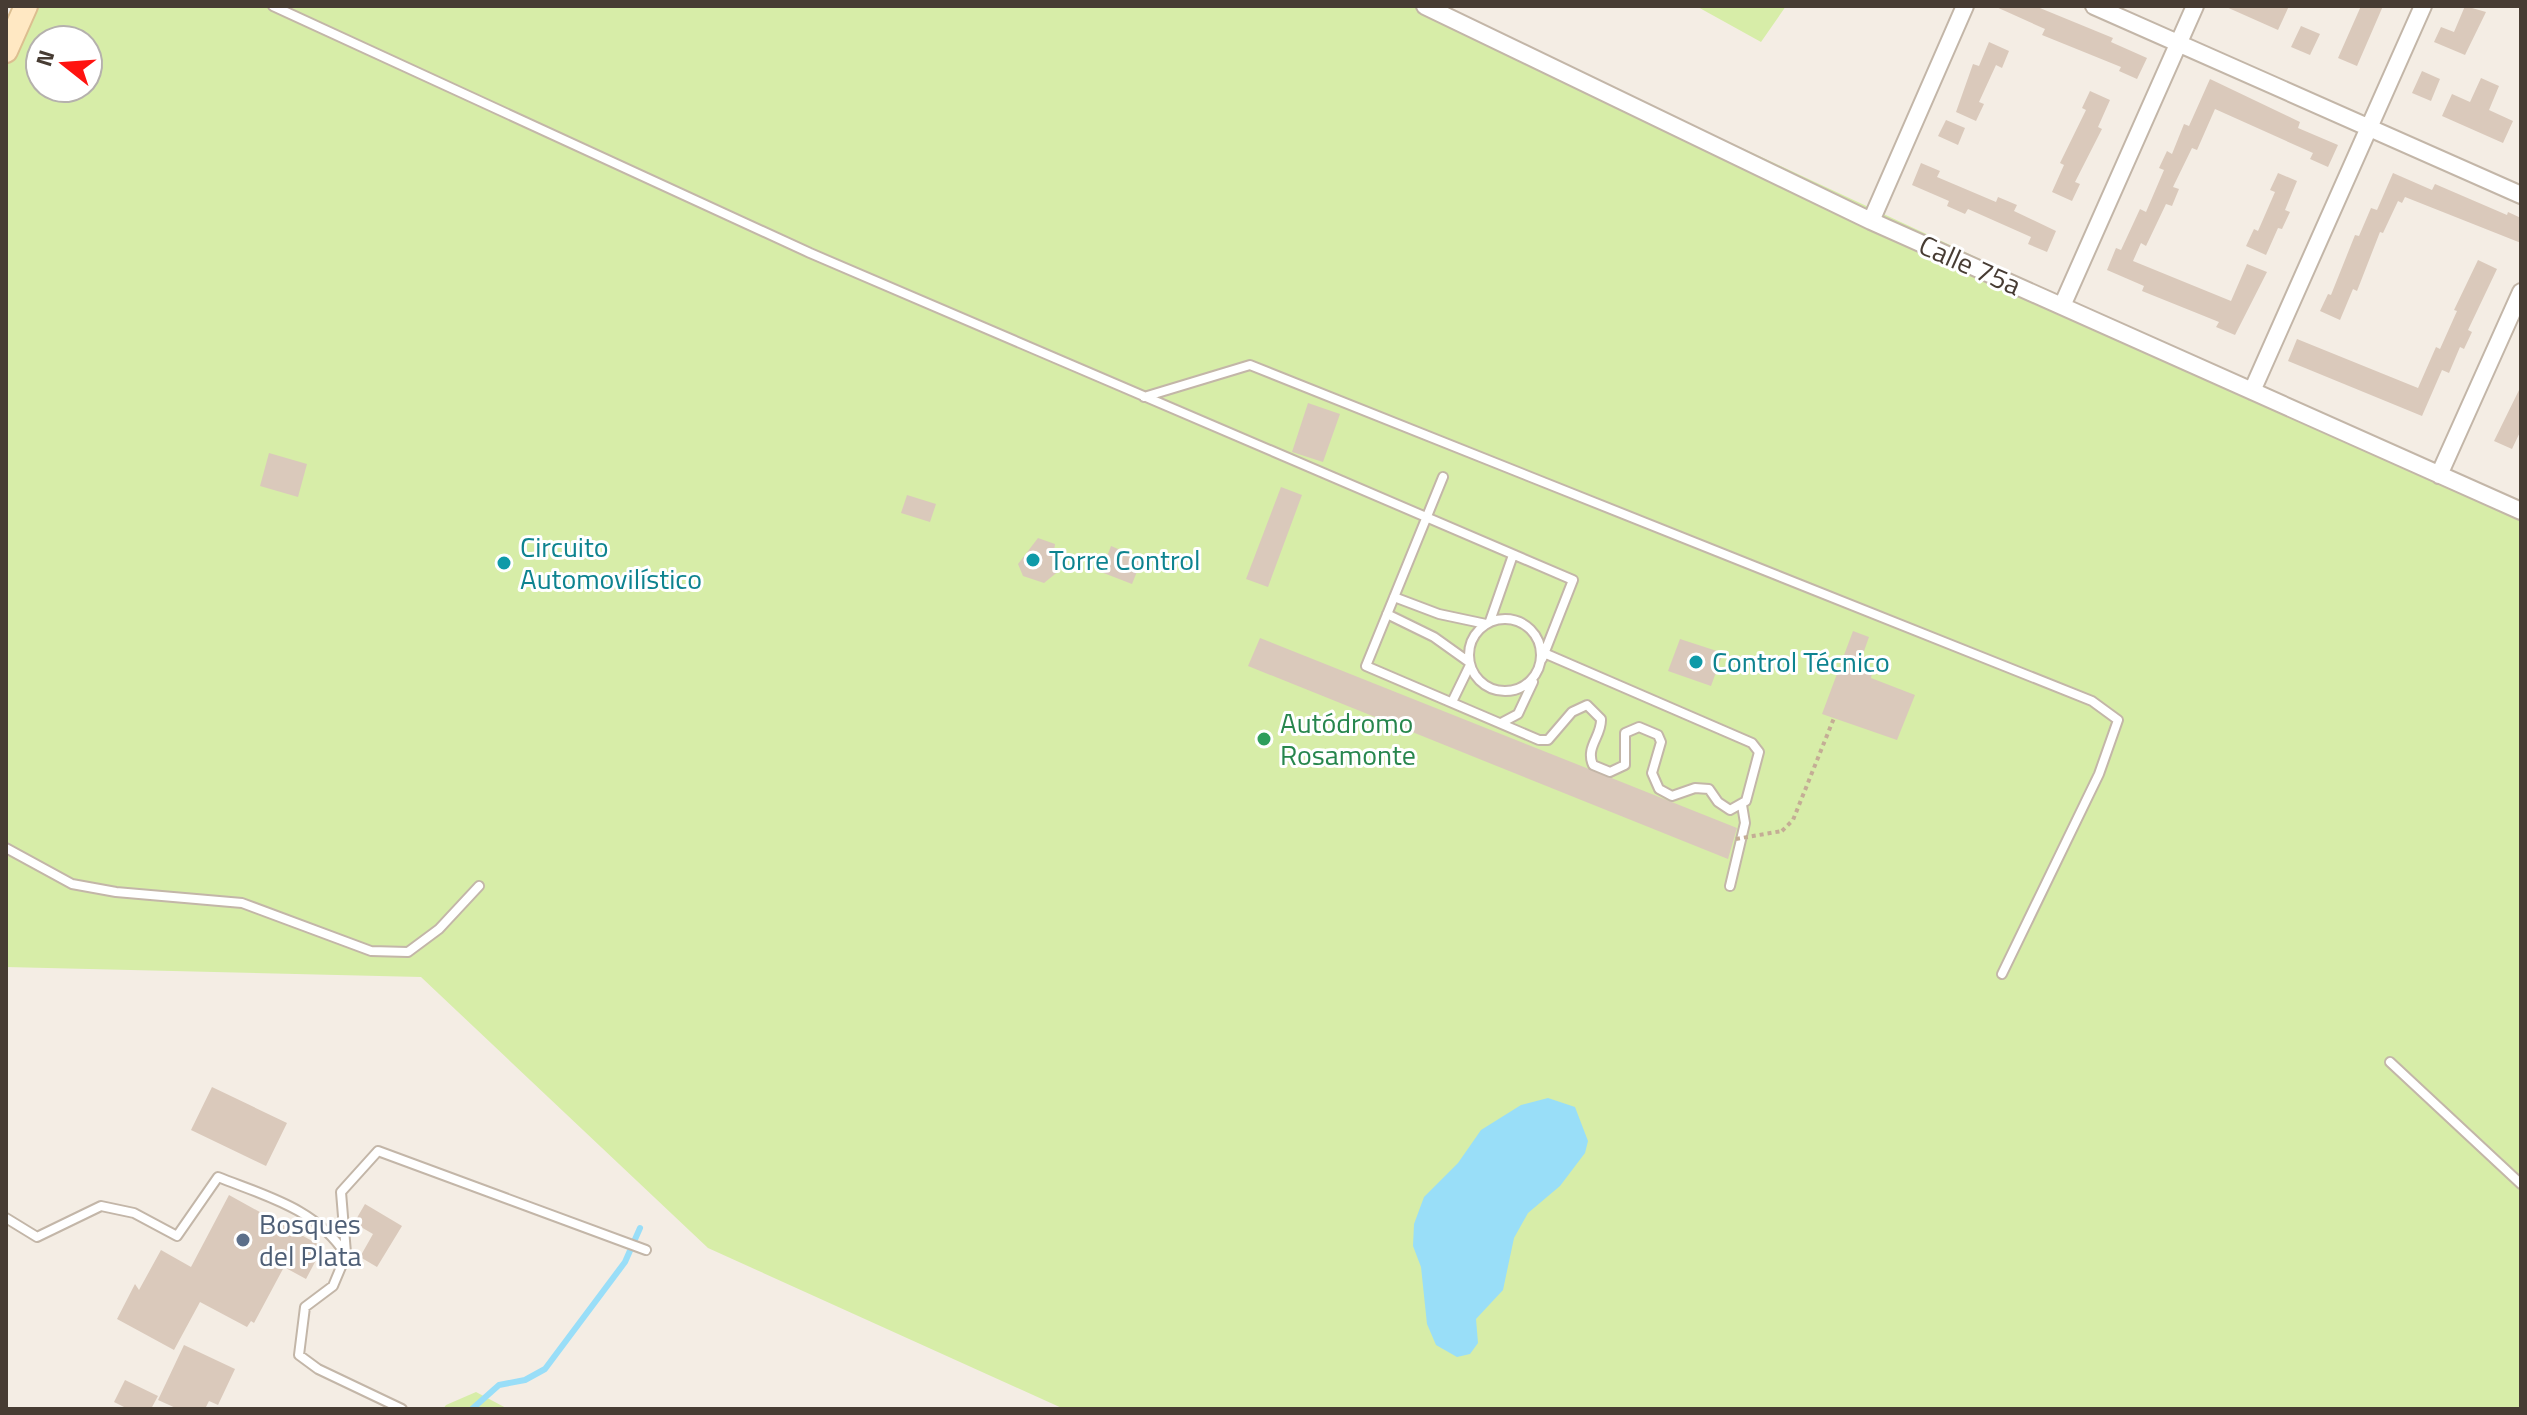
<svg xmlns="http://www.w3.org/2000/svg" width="2527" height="1415" font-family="'Titillium Web',sans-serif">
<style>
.green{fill:#d7eda8;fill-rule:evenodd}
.water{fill:#99def8}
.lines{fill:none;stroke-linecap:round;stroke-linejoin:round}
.stream{stroke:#99def8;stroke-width:6}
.building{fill:#dac9bb}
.lane-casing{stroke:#c3b6a8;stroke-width:12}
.street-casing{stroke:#c3b6a8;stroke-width:20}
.secondary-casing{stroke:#dcbe90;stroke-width:26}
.path{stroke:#c4ad95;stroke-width:4;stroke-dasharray:4 4;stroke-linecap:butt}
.lane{stroke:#fff;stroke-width:8}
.street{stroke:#fff;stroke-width:16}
.secondary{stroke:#ffe8c3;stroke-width:22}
.path-bridge{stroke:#c4ad95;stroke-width:4;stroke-dasharray:4 4;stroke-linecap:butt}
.culture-dot{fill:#0f9aa8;stroke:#fff;stroke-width:3}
.leisure-dot{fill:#2e9e5b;stroke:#fff;stroke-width:3}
.service-dot{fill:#5c6f8a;stroke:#fff;stroke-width:3}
.labels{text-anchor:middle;stroke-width:6;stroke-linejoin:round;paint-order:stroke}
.street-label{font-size:28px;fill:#473c33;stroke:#fff}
.culture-label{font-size:28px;fill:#0d838f;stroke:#fff;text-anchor:start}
.leisure-label{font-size:28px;fill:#27864d;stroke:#fff;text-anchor:start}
.service-label{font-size:28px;fill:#4e5e75;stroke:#fff;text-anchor:start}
</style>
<rect width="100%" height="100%" fill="#f4ede4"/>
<path class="green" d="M 26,6 L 1437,6 L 2521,511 L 2521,1409 L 1064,1409 L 708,1248 L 421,977 L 6,967 L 6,51 ZM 40,40 L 88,40 L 88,88 L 40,88 Z
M 1696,6 L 1786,6 L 1761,42 Z
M 476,1392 L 508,1409 L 443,1409 L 446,1405 Z"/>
<path class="water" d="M 1548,1098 L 1575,1107 L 1588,1141 L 1585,1153 L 1560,1186 L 1528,1213 L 1514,1238 L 1503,1290 L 1476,1319 L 1478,1343 L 1470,1354 L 1457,1357 L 1436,1345 L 1427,1324 L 1421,1267 L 1413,1246 L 1414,1224 L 1424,1197 L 1458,1163 L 1481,1130 L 1521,1105 Z"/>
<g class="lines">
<path class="stream" d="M 472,1409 L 499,1385 L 525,1380 L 545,1369 L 625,1262 L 640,1228"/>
</g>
<path class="building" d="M 1994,6 L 2035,6 L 2113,38 L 2111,42 L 2147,58 L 2137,79 L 2119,71 L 2121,67 L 2042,35 L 2045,29 Z
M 2224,6 L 2289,6 L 2278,30 Z
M 2361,6 L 2383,6 L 2357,66 L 2338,58 Z
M 2465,6 L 2486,12 L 2465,55 L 2434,42 L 2441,27 L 2454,32 Z
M 2301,26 L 2320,34 L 2310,55 L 2291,47 Z
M 1989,42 L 2009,51 L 2002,68 L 1996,65 L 1979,102 L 1984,104 L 1976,121 L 1956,112 L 1973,64 L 1979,66 Z
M 2422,71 L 2440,79 L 2431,101 L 2412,93 Z
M 2481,78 L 2499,86 L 2489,110 L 2513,121 L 2503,143 L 2442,116 L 2452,94 L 2470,102 Z
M 2210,79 L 2300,122 L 2298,128 L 2338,145 L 2328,167 L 2310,159 L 2313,153 L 2215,109 L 2197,150 L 2192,148 L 2173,187 L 2179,189 L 2172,206 L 2166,204 L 2146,246 L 2141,243 L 2133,261 L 2231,301 L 2247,264 L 2267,272 L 2235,335 L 2216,327 L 2219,322 L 2142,291 L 2144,286 L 2107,270 L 2116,248 L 2121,250 L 2140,209 L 2146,212 L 2164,170 L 2159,168 L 2167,151 L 2172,154 L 2184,124 L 2189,126 Z
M 2090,91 L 2110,100 L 2098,127 L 2102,129 L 2075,182 L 2080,184 L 2072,201 L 2052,192 L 2064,165 L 2060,163 L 2086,110 L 2082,108 Z
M 1946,120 L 1965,128 L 1958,145 L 1938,136 Z
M 1921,163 L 1940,171 L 1937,177 L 1996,202 L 1998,197 L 2017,205 L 2014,211 L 2056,231 L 2047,252 L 2028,244 L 2031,237 L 1968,209 L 1965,214 L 1947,206 L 1949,201 L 1912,185 Z
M 2278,173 L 2297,181 L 2285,210 L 2290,212 L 2282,229 L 2278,228 L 2266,255 L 2246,246 L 2254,229 L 2258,231 L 2275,192 L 2270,190 Z
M 2393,173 L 2432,190 L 2435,184 L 2507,215 L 2508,212 L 2521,218 L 2521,243 L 2405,197 L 2402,203 L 2398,201 L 2383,233 L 2380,232 L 2357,291 L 2353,289 L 2340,320 L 2320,311 L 2328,294 L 2331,295 L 2355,235 L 2359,236 L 2371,208 L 2377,210 Z
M 2478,260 L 2497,269 L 2468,330 L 2472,332 L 2464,349 L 2460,347 L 2449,373 L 2442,370 L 2422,416 L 2288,361 L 2297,339 L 2418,388 L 2436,347 L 2440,349 L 2457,311 L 2454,310 Z
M 2521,386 L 2521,430 L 2512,449 L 2494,441 Z
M 1308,403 L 1340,414 L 1323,462 L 1292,452 Z
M 269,453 L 307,464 L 298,497 L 260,486 Z
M 1281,487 L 1302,495 L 1268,587 L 1246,579 Z
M 907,495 L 936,504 L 930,522 L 901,513 Z
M 1038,538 L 1055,544 L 1052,566 L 1060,570 L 1044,583 L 1023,576 L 1018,564 Z
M 1111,546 L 1142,559 L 1132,584 L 1101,572 Z
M 1853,631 L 1869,637 L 1858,668 L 1872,673 L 1871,678 L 1915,695 L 1897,740 L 1822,714 Z
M 1260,638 L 1737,828 L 1728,859 L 1248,666 Z
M 1680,639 L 1723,653 L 1711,686 L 1668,671 Z
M 212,1087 L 287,1123 L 266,1166 L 191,1130 Z
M 229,1195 L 323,1247 L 306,1279 L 284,1267 L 254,1323 L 251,1321 L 247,1327 L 200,1302 L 174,1350 L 117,1319 L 135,1284 L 139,1290 L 161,1250 L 191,1267 Z
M 365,1204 L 402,1226 L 377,1267 L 360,1257 L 373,1234 L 354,1223 Z
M 184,1345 L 235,1369 L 218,1405 L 209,1401 L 205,1409 L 178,1409 L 158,1400 Z
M 125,1380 L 158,1396 L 151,1409 L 128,1409 L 114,1402 Z"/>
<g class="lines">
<defs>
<path id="lane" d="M 273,6 L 810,253 L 1573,580 L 1542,659
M 1144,397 L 1250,365 L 2092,701 L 2118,720 L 2099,774 L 2002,974
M 1443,477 L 1366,666 L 1539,740 L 1548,740 L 1572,712 L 1587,705 L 1601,719 C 1602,736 1585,747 1593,765 L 1610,772 L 1625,765 L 1625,733 L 1639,727 L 1658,735 L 1661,742 L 1652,773 L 1659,789 L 1672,796 L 1695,788 L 1709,789 L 1718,802 L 1730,810 L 1746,801 L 1759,752 L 1752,743 L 1544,653
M 1394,597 L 1439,614 L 1486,624
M 1387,614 L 1434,637 L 1469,662
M1469 655a36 36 0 1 1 72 0a36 36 0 1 1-72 0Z
M 1490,621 L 1513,555
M 1452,702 L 1470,665
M 1501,723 L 1518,714 L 1533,682
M 6,848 L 72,884 L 116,892 L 242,903 L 371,951 L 408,952 L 439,929 L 479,886
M 1730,886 L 1745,823 L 1742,805
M 2390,1062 L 2521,1184
M 6,1218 L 37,1237 L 101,1206 L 134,1213 L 177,1236 L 218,1177 C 266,1196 317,1209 346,1255 L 333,1286 L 305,1307 L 299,1355 L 318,1369 L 402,1409
M 346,1253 L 341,1192 L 378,1151 L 646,1250"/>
<path id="street" d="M 1425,6 L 1871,221 L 2521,511
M 2094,6 L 2521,195
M 1871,221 L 1965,6
M 2062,306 L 2195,6
M 2252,391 L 2423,6
M 2439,475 L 2521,292"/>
<path id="secondary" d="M 6,51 L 26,6"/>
</defs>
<use href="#lane" class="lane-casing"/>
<use href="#street" class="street-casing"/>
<use href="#secondary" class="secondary-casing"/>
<path class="path" d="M 1782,831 L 1793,820 L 1834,718"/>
<use href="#lane" class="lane"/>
<use href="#street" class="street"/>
<use href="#secondary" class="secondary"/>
<path class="path-bridge" d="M 1736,839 L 1782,831"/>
</g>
<g class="culture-dot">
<circle cx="1033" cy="560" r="8"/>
<circle cx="504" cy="563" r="8"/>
<circle cx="1696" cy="662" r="8"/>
</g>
<circle class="leisure-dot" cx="1264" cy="739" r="8"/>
<circle class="service-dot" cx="243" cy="1240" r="8"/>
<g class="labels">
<g class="street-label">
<text transform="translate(1970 265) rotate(24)" y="10">Calle 75a</text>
</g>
<g class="culture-label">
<text x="520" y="557">Circuito<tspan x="520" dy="32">Automovilístico</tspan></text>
<text x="1049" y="570">Torre Control</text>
<text x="1712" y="672">Control Técnico</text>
</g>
<g class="leisure-label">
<text x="1280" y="733">Autódromo<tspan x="1280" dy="32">Rosamonte</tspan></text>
</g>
<g class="service-label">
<text x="259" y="1234">Bosques<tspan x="259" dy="32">del Plata</tspan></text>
</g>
</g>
<rect width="2527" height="1415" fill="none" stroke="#473c33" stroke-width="16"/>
<g transform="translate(64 64) rotate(287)"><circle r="38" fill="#ffffff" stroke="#b5b1ad" stroke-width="2"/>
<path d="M0-6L14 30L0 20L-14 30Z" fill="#ff1310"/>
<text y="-12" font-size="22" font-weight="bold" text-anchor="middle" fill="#473c33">N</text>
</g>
</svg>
